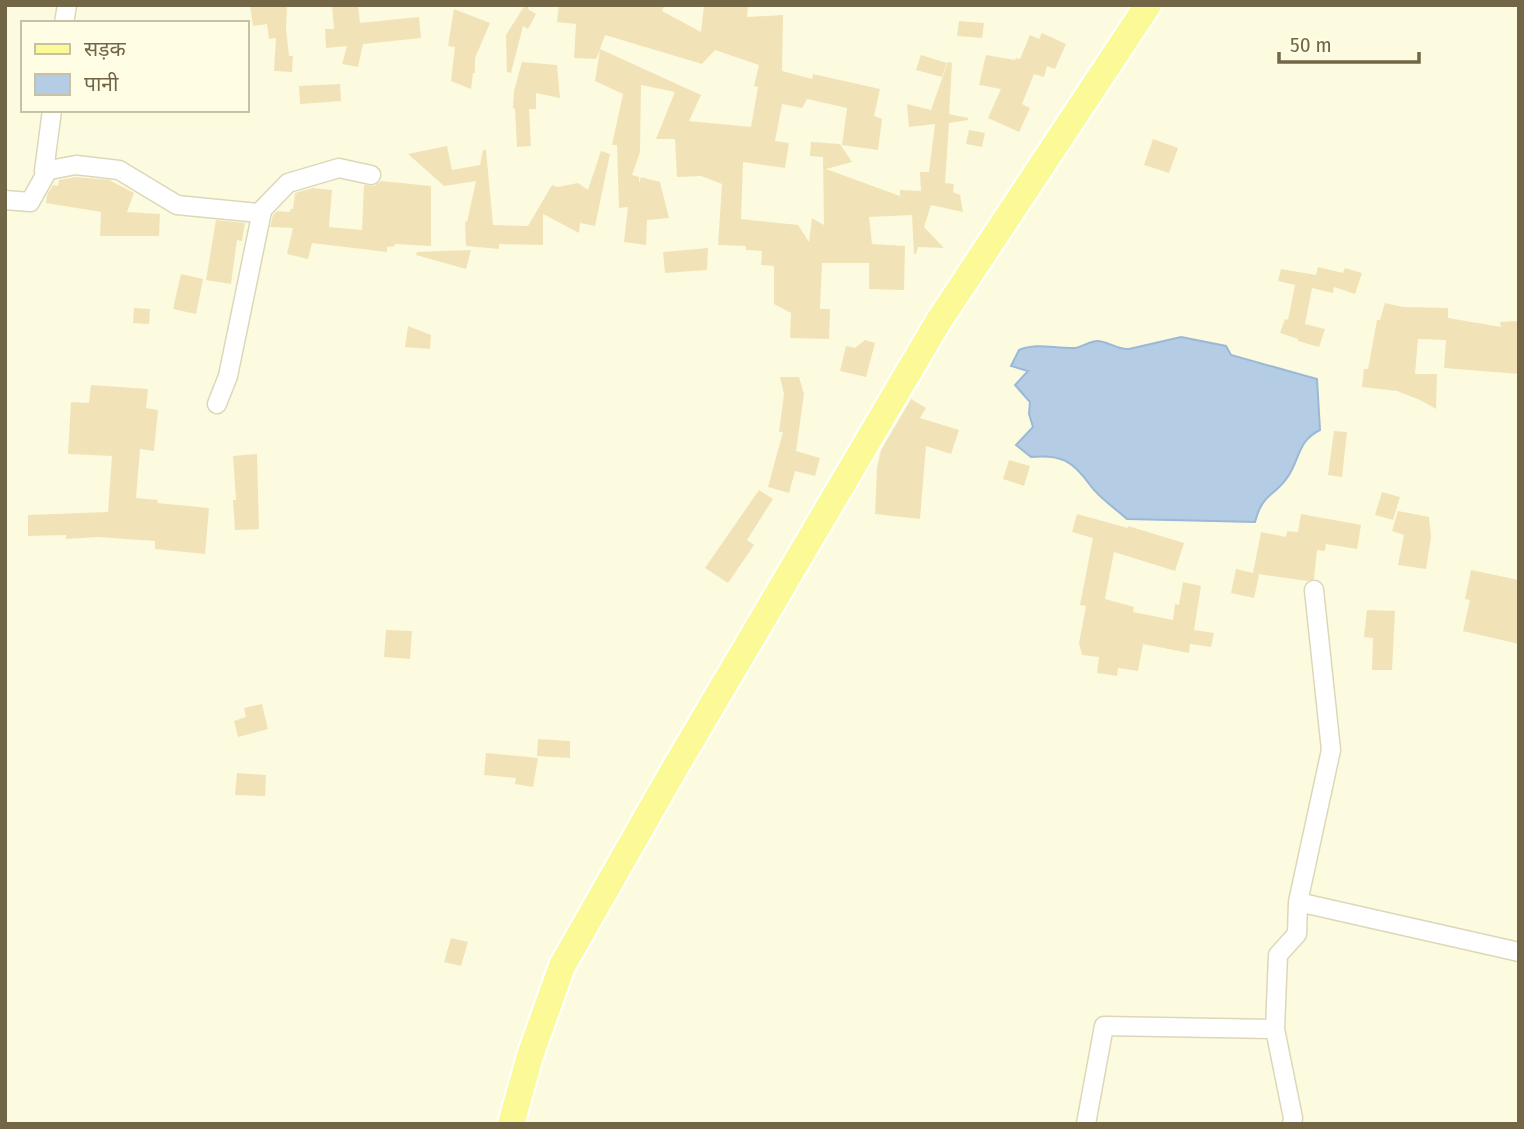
<svg xmlns="http://www.w3.org/2000/svg" width="1524" height="1129" font-family="'Fira Sans Condensed','Noto Sans Devanagari',sans-serif">
<style>
.water{fill:#b5cce5;stroke:#9bb8d6;stroke-width:2}
.building{fill:#f1e3b7;fill-rule:evenodd}
.lines{fill:none;stroke-linecap:round;stroke-linejoin:round}
.street-casing{stroke:#ddd7b9;stroke-width:21}
.primary-casing{stroke:#fff;stroke-width:30}
.street{stroke:#fff;stroke-width:18}
.primary{stroke:#fbfa97;stroke-width:26}
</style>
<rect width="100%" height="100%" fill="#fcfbdf"/>
<path class="water" d="M 1181,337 L 1226,346 L 1231,355 L 1317,379 L 1320,430 C 1297,441 1300,460 1287,478 C 1273,498 1263,492 1255,522 L 1127,519 C 1115,508 1099,498 1090,485 C 1073,461 1061,454 1031,457 L 1016,445 L 1033,427 L 1029,414 L 1030,402 L 1015,385 L 1028,371 L 1011,366 L 1019,350 C 1037,342 1055,349 1075,348 C 1082,347 1090,341 1097,341 C 1108,341 1117,350 1129,349 Z"/>
<path class="building" d="M 250,5 L 287,6 L 286,29 L 289,56 L 293,56 L 292,72 L 274,71 L 276,38 L 269,39 L 267,24 L 253,26 Z
M 332,5 L 358,5 L 360,23 L 419,17 L 421,38 L 363,44 L 358,67 L 342,64 L 347,46 L 326,48 L 325,29 L 334,29 Z
M 525,5 L 529,5 L 528,9 L 536,14 L 528,29 L 523,26 L 511,73 L 507,72 L 506,35 Z
M 559,5 L 665,5 L 662,11 L 701,32 L 704,5 L 748,5 L 747,17 L 783,15 L 782,71 L 812,79 L 813,74 L 880,89 L 874,116 L 882,119 L 878,150 L 842,145 L 847,108 L 807,99 L 802,108 L 782,104 L 775,141 L 789,143 L 785,168 L 743,162 L 741,219 L 798,225 L 809,242 L 812,218 L 824,225 L 823,157 L 810,156 L 811,142 L 840,144 L 852,162 L 826,169 L 900,196 L 900,190 L 921,191 L 920,172 L 929,172 L 935,124 L 909,127 L 907,104 L 931,110 L 948,62 L 952,63 L 949,114 L 968,118 L 968,120 L 949,123 L 945,183 L 954,184 L 953,192 L 960,195 L 963,212 L 931,205 L 924,227 L 944,248 L 918,247 L 916,254 L 914,254 L 912,215 L 869,217 L 872,244 L 905,246 L 904,290 L 869,289 L 869,263 L 822,263 L 820,309 L 830,309 L 829,339 L 790,338 L 791,313 L 774,304 L 774,266 L 761,265 L 762,251 L 746,250 L 746,246 L 718,245 L 722,184 L 701,176 L 677,177 L 675,139 L 656,139 L 675,92 L 641,85 L 640,152 L 632,175 L 639,177 L 639,183 L 641,177 L 660,182 L 669,218 L 647,220 L 646,245 L 624,242 L 628,207 L 619,208 L 617,145 L 612,145 L 623,94 L 595,81 L 600,50 L 596,59 L 574,58 L 576,24 L 557,22 ZM 605,35 L 702,64 L 715,50 L 759,65 L 754,86 L 758,87 L 751,127 L 689,121 L 701,95 L 600,49 Z
M 454,9 L 490,23 L 475,58 L 475,73 L 473,73 L 471,89 L 451,81 L 455,47 L 448,46 Z
M 959,21 L 984,23 L 982,38 L 957,36 Z
M 1042,33 L 1066,44 L 1055,69 L 1047,66 L 1044,77 L 1034,74 L 1022,104 L 1030,108 L 1019,132 L 988,118 L 1001,89 L 979,85 L 986,55 L 1015,60 L 1016,58 L 1020,59 L 1030,35 L 1039,39 Z
M 921,55 L 947,63 L 942,77 L 916,70 Z
M 522,62 L 557,65 L 560,98 L 536,93 L 536,109 L 529,109 L 531,146 L 517,147 L 515,109 L 513,108 L 514,91 Z
M 340,84 L 341,101 L 300,104 L 299,86 Z
M 969,130 L 985,133 L 982,147 L 966,144 Z
M 1153,139 L 1178,148 L 1169,173 L 1144,165 Z
M 447,146 L 452,170 L 480,165 L 483,150 L 486,150 L 493,225 L 528,226 L 552,185 L 558,187 L 578,183 L 588,190 L 601,151 L 610,154 L 595,226 L 580,223 L 579,233 L 543,214 L 543,245 L 499,244 L 499,249 L 466,246 L 465,221 L 467,222 L 476,181 L 444,186 L 408,154 Z
M 76,177 L 109,180 L 134,193 L 127,212 L 160,214 L 159,236 L 100,236 L 101,212 L 46,203 L 47,195 L 53,185 L 58,186 L 59,180 Z
M 381,181 L 431,186 L 431,246 L 395,244 L 395,246 L 387,247 L 387,252 L 312,243 L 308,259 L 287,254 L 293,228 L 270,227 L 273,215 L 277,211 L 290,212 L 290,209 L 293,209 L 295,193 L 313,188 L 332,190 L 329,227 L 362,230 L 364,185 L 374,186 Z
M 216,220 L 245,223 L 242,241 L 237,240 L 231,284 L 206,280 Z
M 708,248 L 707,270 L 665,273 L 663,252 Z
M 471,250 L 466,269 L 416,255 L 417,252 Z
M 1318,267 L 1343,273 L 1345,268 L 1362,273 L 1355,294 L 1334,287 L 1333,293 L 1312,288 L 1305,324 L 1325,329 L 1319,347 L 1298,341 L 1298,339 L 1280,333 L 1285,319 L 1288,320 L 1295,285 L 1278,281 L 1281,269 L 1316,275 Z
M 181,274 L 203,279 L 196,314 L 173,309 Z
M 1385,303 L 1403,307 L 1448,308 L 1448,318 L 1501,327 L 1500,322 L 1517,321 L 1519,374 L 1444,368 L 1446,340 L 1418,339 L 1415,374 L 1437,374 L 1436,409 L 1420,400 L 1397,391 L 1362,387 L 1364,369 L 1368,369 L 1377,320 L 1380,320 Z
M 134,308 L 150,309 L 149,324 L 133,323 Z
M 408,326 L 431,335 L 430,349 L 405,347 Z
M 865,340 L 875,343 L 866,377 L 840,371 L 846,346 L 855,348 Z
M 780,377 L 799,377 L 804,394 L 796,451 L 820,458 L 815,476 L 795,471 L 789,493 L 768,487 L 783,432 L 779,432 L 784,394 Z
M 91,385 L 148,389 L 146,408 L 158,410 L 154,451 L 140,449 L 136,498 L 158,500 L 157,503 L 209,508 L 205,554 L 155,549 L 155,541 L 98,537 L 66,539 L 66,535 L 28,536 L 28,515 L 108,512 L 112,456 L 68,454 L 71,402 L 89,403 Z
M 911,399 L 926,408 L 920,418 L 959,430 L 951,454 L 926,446 L 920,519 L 875,514 L 877,468 L 881,450 Z
M 1334,431 L 1347,432 L 1342,477 L 1328,475 Z
M 257,454 L 259,529 L 235,530 L 233,500 L 236,500 L 233,456 Z
M 1009,460 L 1030,466 L 1024,486 L 1003,479 Z
M 759,490 L 773,499 L 747,540 L 754,545 L 728,583 L 705,568 Z
M 1382,492 L 1400,497 L 1393,520 L 1375,515 Z
M 1398,511 L 1429,517 L 1431,537 L 1426,569 L 1398,565 L 1404,535 L 1392,531 Z
M 1077,514 L 1128,528 L 1128,526 L 1184,543 L 1175,571 L 1114,552 L 1105,599 L 1134,607 L 1133,612 L 1173,620 L 1175,604 L 1179,605 L 1183,582 L 1201,586 L 1194,630 L 1214,633 L 1211,647 L 1190,644 L 1189,653 L 1143,644 L 1138,671 L 1118,668 L 1117,676 L 1097,673 L 1099,657 L 1082,655 L 1079,643 L 1086,606 L 1080,605 L 1093,538 L 1072,532 Z
M 1301,514 L 1361,525 L 1357,549 L 1326,544 L 1325,551 L 1317,550 L 1314,579 L 1308,581 L 1257,574 L 1259,575 L 1254,598 L 1231,593 L 1236,569 L 1253,573 L 1261,532 L 1286,537 L 1287,531 L 1298,532 Z
M 1471,570 L 1519,580 L 1519,644 L 1463,631 L 1470,600 L 1465,599 Z
M 1367,610 L 1395,611 L 1392,670 L 1372,670 L 1373,638 L 1364,637 Z
M 386,630 L 412,631 L 410,659 L 384,657 Z
M 262,704 L 268,729 L 238,737 L 234,721 L 246,717 L 244,708 Z
M 538,739 L 570,741 L 570,758 L 537,756 Z
M 486,753 L 538,758 L 533,787 L 515,784 L 516,778 L 484,775 Z
M 237,773 L 266,775 L 265,796 L 235,795 Z
M 451,938 L 468,942 L 461,966 L 444,962 Z"/>
<g class="lines">
<defs>
<path id="street" d="M 64,23 L 67,5
M 52,110 L 44,171 L 76,165 L 119,170 L 177,205 L 259,213 L 288,183 L 339,168 L 371,175
M 5,200 L 30,202 L 48,170
M 217,404 L 228,376 L 262,211
M 1314,590 L 1331,750 L 1298,902 L 1519,952
M 1086,1124 L 1104,1026 L 1275,1029
M 1292,1124 L 1293,1118 L 1275,1029 L 1278,955 L 1297,934 L 1298,902"/>
<path id="primary" d="M 511,1124 L 530,1056 L 562,966 L 672,773 L 938,322 L 1148,5"/>
</defs>
<use href="#street" class="street-casing"/>
<use href="#primary" class="primary-casing"/>
<use href="#street" class="street"/>
<use href="#primary" class="primary"/>
</g>
<rect width="1524" height="1129" fill="none" stroke="#726647" stroke-width="14"/>
<rect x="21" y="21" width="228" height="91" fill="#fffee5" stroke="#c7c1a6" stroke-width="2"/>
<rect x="35" y="44" width="35" height="10" fill="#fbfa97" stroke="#c7c1a6" stroke-width="2"/>
<text x="84" y="56" font-size="21" fill="#726647">सड़क</text>
<rect x="35" y="74" width="35" height="21" fill="#b5cce5" stroke="#c7c1a6" stroke-width="2"/>
<text x="84" y="91" font-size="21" fill="#726647">पानी</text>
<path d="M1279 52v10h140v-10" fill="none" stroke="#726647" stroke-width="3.5"/>
<text x="1290" y="52" font-size="21" fill="#726647" stroke="#fffee5" stroke-width="5" paint-order="stroke">50 m</text>
</svg>
